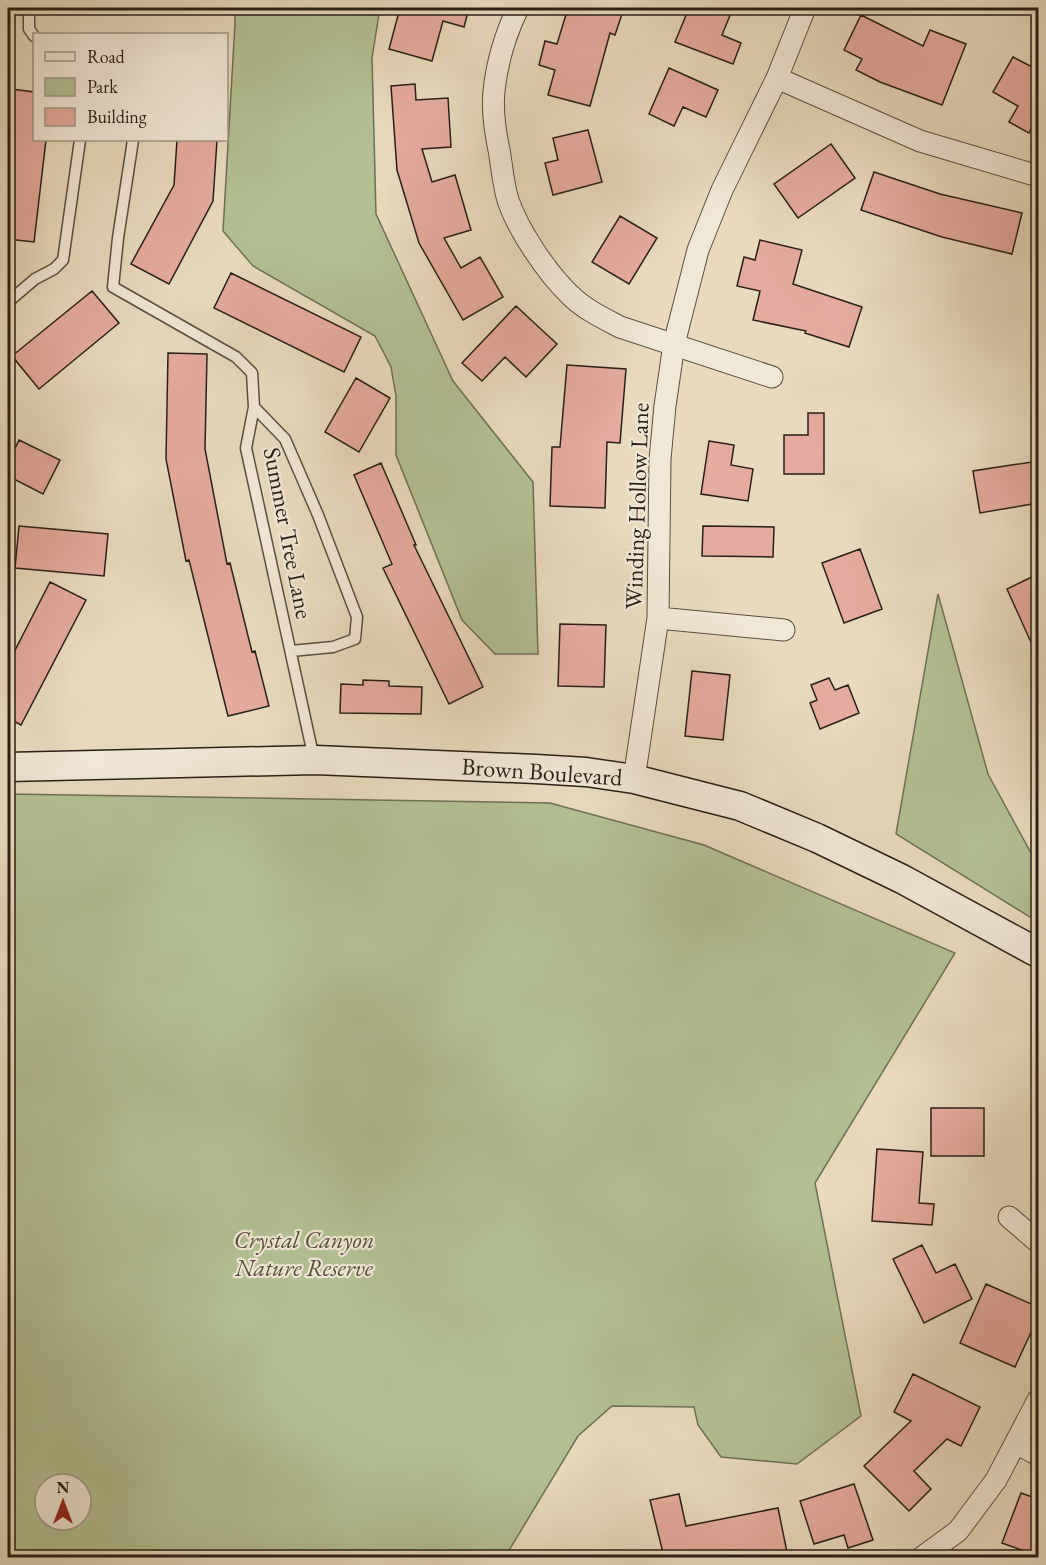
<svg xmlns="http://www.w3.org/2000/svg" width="1046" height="1565" font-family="'EB Garamond',serif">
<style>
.green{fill:#b3c094;stroke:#6e7054;stroke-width:1.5;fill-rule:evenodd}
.building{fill:#e5ab9e;stroke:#291f14;stroke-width:1.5}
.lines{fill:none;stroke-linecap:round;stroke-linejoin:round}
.lane-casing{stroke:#594e3e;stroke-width:13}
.street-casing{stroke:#594e3e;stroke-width:23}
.secondary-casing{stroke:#291f14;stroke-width:31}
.lane{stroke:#f1e7d5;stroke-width:10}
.street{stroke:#f1e7d5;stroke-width:21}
.secondary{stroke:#f1e7d5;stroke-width:28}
.labels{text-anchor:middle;stroke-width:4.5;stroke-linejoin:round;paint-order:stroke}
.street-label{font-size:24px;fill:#291f14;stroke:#f1e7d5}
.park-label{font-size:24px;font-style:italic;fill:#524f3a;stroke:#f1e7d5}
</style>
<rect width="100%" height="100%" fill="#e9dabe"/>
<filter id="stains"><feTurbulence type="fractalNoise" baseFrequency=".00333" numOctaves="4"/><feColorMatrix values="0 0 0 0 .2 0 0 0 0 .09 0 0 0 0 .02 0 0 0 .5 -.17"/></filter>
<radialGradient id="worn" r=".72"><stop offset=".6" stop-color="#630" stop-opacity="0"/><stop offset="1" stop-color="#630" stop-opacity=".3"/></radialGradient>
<path class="green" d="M 235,8 L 380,8 L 372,58 L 376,214 L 453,381 L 533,482 L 538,654 L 495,654 L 462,620 L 396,455 L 396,396 L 391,367 L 375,336 L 253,266 L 223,231 L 235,24 Z
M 938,594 L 988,774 L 1038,866 L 1038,922 L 896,834 Z
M 8,794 L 550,803 L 704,845 L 955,953 L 815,1183 L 861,1416 L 797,1464 L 721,1457 L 698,1425 L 694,1407 L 612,1406 L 578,1436 L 505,1557 L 8,1557 ZM 45,1484 L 81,1484 L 81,1520 L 45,1520 Z"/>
<path class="building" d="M 400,8 L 469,8 L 464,27 L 443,21 L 432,61 L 389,49 Z
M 568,8 L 624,8 L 615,35 L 610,33 L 590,106 L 548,95 L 555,70 L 539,65 L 545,41 L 557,44 Z
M 689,8 L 733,8 L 722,35 L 741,43 L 733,64 L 675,42 Z
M 861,15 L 923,46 L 930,30 L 966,44 L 942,105 L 880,82 L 856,70 L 862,59 L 844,50 Z
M 1013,57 L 1038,70 L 1038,115 L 1029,133 L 1009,122 L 1018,106 L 993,92 Z
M 669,68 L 718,90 L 706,117 L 683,107 L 674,126 L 649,114 Z
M 415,84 L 416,100 L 448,98 L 451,147 L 422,149 L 432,182 L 455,175 L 471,230 L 444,238 L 461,268 L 480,257 L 503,297 L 463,320 L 419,243 L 397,170 L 391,86 Z
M 11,89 L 34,92 L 34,140 L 46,140 L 34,242 L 8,239 L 8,119 Z
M 588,130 L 602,182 L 553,195 L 545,163 L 558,160 L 553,138 Z
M 177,140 L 217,140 L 213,201 L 169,284 L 131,264 L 174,185 Z
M 831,144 L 855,178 L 798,218 L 774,184 Z
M 874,172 L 940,194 L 1022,213 L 1012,254 L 942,237 L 861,210 Z
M 620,216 L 657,238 L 629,284 L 592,262 Z
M 760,240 L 802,250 L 793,284 L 862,307 L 849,347 L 805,333 L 806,331 L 753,320 L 760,291 L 737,286 L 744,257 L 755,260 Z
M 231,273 L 361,337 L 344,372 L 214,308 Z
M 92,291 L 119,323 L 39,389 L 12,356 Z
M 516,306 L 557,344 L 526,377 L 505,357 L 482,381 L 462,363 Z
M 168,353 L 207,354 L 205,449 L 227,564 L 230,563 L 252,652 L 255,651 L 269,706 L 228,716 L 189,560 L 186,561 L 166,459 Z
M 567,365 L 626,369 L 620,443 L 607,442 L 605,508 L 550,506 L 552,447 L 560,447 Z
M 356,378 L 390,398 L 359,452 L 325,432 Z
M 808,413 L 824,413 L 824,474 L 784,474 L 784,435 L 808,435 Z
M 19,440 L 60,460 L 43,494 L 8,476 L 8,463 Z
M 709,441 L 734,445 L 731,465 L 753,469 L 748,501 L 701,494 Z
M 1038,461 L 1038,503 L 980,513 L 973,471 Z
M 381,463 L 416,545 L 414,545 L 483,687 L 449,704 L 383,568 L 392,564 L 354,475 Z
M 19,526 L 108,534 L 104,576 L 15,568 Z
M 703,526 L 774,527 L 773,557 L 702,556 Z
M 860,549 L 882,609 L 844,623 L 822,563 Z
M 1038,574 L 1038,658 L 1007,589 Z
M 50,582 L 86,600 L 21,725 L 8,718 L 8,664 Z
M 560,624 L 606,625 L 604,687 L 558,686 Z
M 692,671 L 730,675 L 723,740 L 685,736 Z
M 829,678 L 835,690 L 848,685 L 859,713 L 820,729 L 810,703 L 817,700 L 811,685 Z
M 363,680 L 389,681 L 389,686 L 422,687 L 421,714 L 340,713 L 341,684 L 363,685 Z
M 931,1108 L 984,1108 L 984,1156 L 931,1156 Z
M 877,1149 L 923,1152 L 919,1203 L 934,1204 L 932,1225 L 872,1221 Z
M 922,1245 L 936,1273 L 955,1264 L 972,1299 L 924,1323 L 893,1259 Z
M 986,1284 L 1038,1307 L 1038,1317 L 1015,1367 L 960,1343 Z
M 913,1374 L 980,1407 L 961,1446 L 947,1439 L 914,1471 L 931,1489 L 909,1511 L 864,1466 L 911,1421 L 894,1412 Z
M 854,1484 L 873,1540 L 848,1548 L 844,1535 L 814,1544 L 800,1501 Z
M 1021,1493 L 1038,1499 L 1038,1556 L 1002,1543 Z
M 679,1494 L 686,1526 L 778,1508 L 788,1557 L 664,1557 L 650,1500 Z"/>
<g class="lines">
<defs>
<path id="lane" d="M 29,8 L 29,29 L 34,36
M 133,140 L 118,238 L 113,287 L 236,357 L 252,373 L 254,407 L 246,448 L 314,759
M 8,302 L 35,279 L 54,269 L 63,260 L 80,140
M 254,407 L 285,439 L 318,515 L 357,617 L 355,639 L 333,647 L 291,651"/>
<path id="street" d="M 518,8 C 506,33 497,62 494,91 C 492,110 495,131 499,150 C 502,166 503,184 508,200 C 518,230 547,273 570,295 C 584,309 603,318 620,327 L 772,377
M 777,78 L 920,141 L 1038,176
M 658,618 L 784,630
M 634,779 L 658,618 L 660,459 L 665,406 L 674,344 L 698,250 L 722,190 L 777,78 L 805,8
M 1009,1217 L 1038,1242
M 1016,1443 L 1038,1455
M 921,1558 L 958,1531 L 996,1480 L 1038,1400"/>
<path id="secondary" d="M 8,767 L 315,760 L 536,769 L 586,772 L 634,779 L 740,806 L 817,838 L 902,879 L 1038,953"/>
</defs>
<use href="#lane" class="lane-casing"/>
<use href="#street" class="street-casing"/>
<use href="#secondary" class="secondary-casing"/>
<use href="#lane" class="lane"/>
<use href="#street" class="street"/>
<use href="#secondary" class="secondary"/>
</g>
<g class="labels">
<g class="street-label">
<text transform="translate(637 506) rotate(-88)" y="8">Winding Hollow Lane</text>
<text transform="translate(288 533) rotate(79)" y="8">Summer Tree Lane</text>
<text transform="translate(542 772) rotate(4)" y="8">Brown Boulevard</text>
</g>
<g class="park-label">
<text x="304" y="1248">Crystal Canyon<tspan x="304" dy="28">Nature Reserve</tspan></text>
</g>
</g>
<rect width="1046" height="1565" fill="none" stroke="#e9dabe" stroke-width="30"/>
<rect x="9" y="9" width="1028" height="1547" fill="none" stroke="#291f14" stroke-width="3"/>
<rect x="15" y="15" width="1016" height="1535" fill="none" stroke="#291f14" stroke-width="1.5"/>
<rect x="33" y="33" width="195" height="108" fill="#f1e7d5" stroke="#a19788" stroke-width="1.5"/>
<rect x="45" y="52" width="30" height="9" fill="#f1e7d5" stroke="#a19788" stroke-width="1.5"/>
<text x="87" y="63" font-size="18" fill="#291f14">Road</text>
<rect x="45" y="78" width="30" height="18" fill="#b3c094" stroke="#a19788" stroke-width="1.5"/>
<text x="87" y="93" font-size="18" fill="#291f14">Park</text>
<rect x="45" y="108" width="30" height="18" fill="#e5ab9e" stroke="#a19788" stroke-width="1.5"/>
<text x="87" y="123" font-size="18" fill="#291f14">Building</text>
<g transform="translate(63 1502)"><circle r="28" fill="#f1e7d5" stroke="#a19788" stroke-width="1.5"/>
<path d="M0-4.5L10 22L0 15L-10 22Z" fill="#8f2418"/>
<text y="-9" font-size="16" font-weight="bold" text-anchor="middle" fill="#291f14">N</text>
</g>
<rect width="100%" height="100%" filter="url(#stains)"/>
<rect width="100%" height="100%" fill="url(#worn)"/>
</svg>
